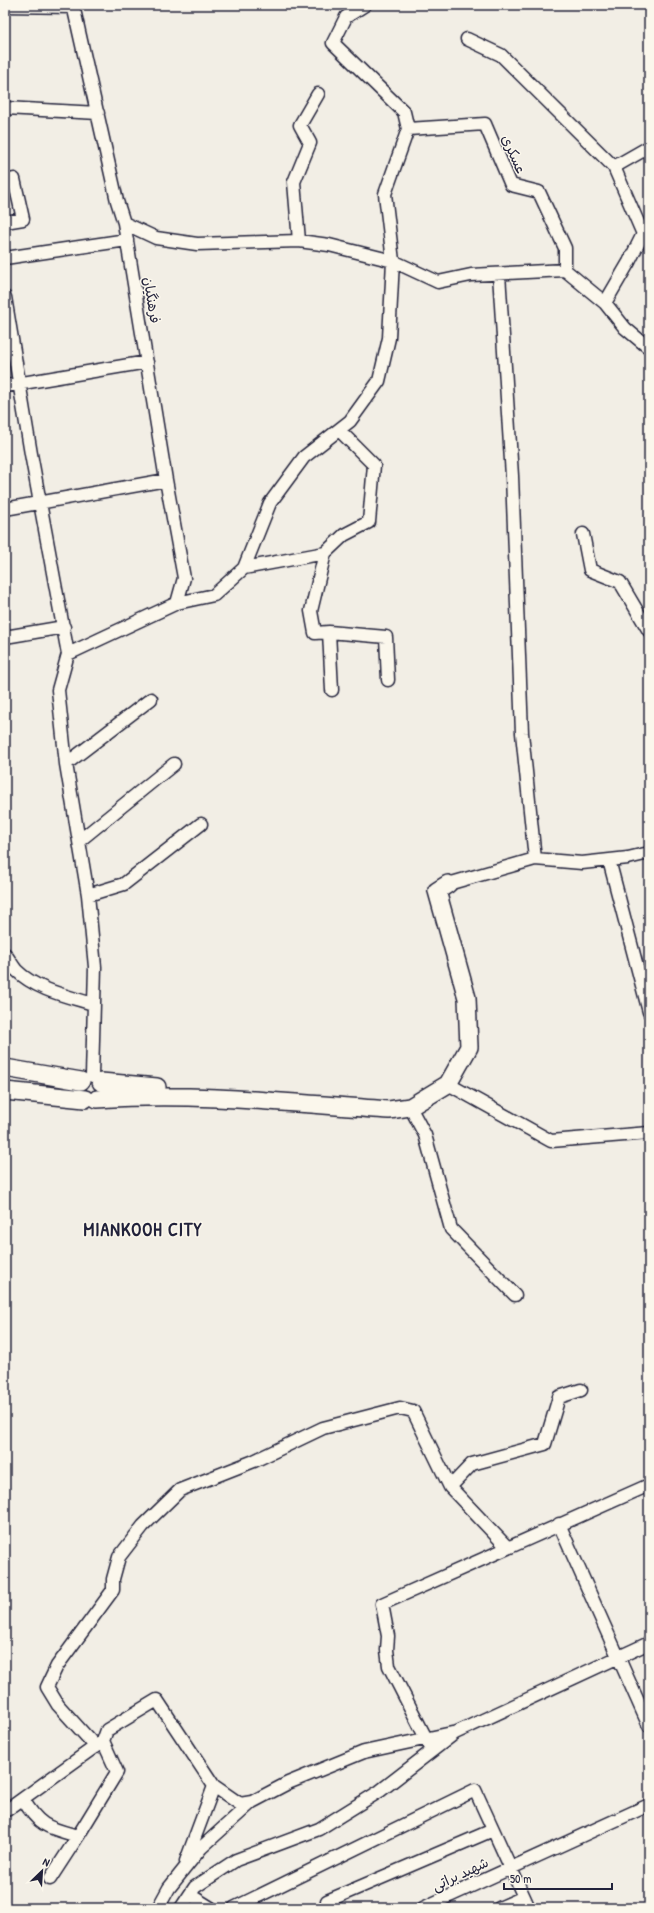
<svg xmlns="http://www.w3.org/2000/svg" width="654" height="1913" font-family="'Patrick Hand','Playpen Sans Arabic',sans-serif">
<style>
.lines{fill:none;stroke-linecap:round;stroke-linejoin:round}
.minor-casing{stroke:#22223b;stroke-width:15}
.secondary-casing{stroke:#22223b;stroke-width:20}
.minor{stroke:#fbf7ec;stroke-width:12}
.secondary{stroke:#fbf7ec;stroke-width:17}
.labels{text-anchor:middle;stroke-width:3;stroke-linejoin:round;paint-order:stroke}
.street-label{font-size:14px;fill:#22223b;stroke:#fbf7ec}
.district-label{font-size:18px;font-weight:bold;letter-spacing:1px;fill:#22223b;stroke:#fbf7ec}
</style>
<rect width="100%" height="100%" fill="#f2eee5"/>
<filter id="ink" filterUnits="userSpaceOnUse"><feTurbulence type="fractalNoise" baseFrequency=".025" numOctaves="2"/><feDisplacementMap in="SourceGraphic" scale="8" xChannelSelector="R" yChannelSelector="G"/><feConvolveMatrix kernelMatrix="1 2 1 2 8 2 1 2 1" color-interpolation-filters="sRGB"/></filter>
<g filter="url(#ink)">
<g class="lines">
<defs>
<path id="minor" d="M 73,5 L 117,201 L 124,223 L 166,480 L 184,578 L 177,603
M 5,6 L 74,7
M 467,39 L 501,55 L 614,167 L 643,234
M 5,108 L 98,113
M 408,129 L 485,124 L 511,185 L 539,192 L 565,248 L 565,270
M 614,167 L 649,147
M 5,181 L 14,179 L 23,219 L 5,222
M 124,223 L 156,238 L 197,244 L 299,241 L 329,245 L 393,261 L 438,282 L 471,275 L 565,270 L 605,303 L 625,328 L 649,348
M 299,241 L 294,182 L 310,143 L 300,125 L 318,94
M 5,258 L 127,240
M 499,274 L 512,476 L 522,733 L 535,859
M 5,297 L 31,454 L 68,654 L 177,603 L 214,595 L 244,568 L 270,503 L 304,457 L 350,421 L 379,381 L 389,338 L 393,261 L 385,194 L 408,129 L 404,112 L 333,43 L 346,17 L 365,5
M 605,303 L 629,262 L 643,234 L 649,231
M 5,386 L 147,362
M 5,509 L 166,480
M 583,534 L 590,570 L 620,582 L 649,631
M 325,553 L 311,611 L 315,633 L 329,632 L 332,690
M 244,568 L 325,553 L 344,535 L 369,522 L 374,465 L 339,430
M 329,632 L 386,637 L 388,680
M 5,637 L 64,627
M 68,654 L 58,690 L 66,764 L 88,895 L 95,967 L 92,1076
M 66,764 L 151,699
M 79,841 L 174,764
M 609,860 L 649,1012
M 448,884 L 535,859 L 582,863 L 628,858 L 649,853
M 88,895 L 124,884 L 201,824
M 5,954 C 9,959 12,965 16,970 C 36,990 67,996 93,1004
M 448,1084 L 551,1141 L 649,1133
M 410,1107 L 425,1135 L 451,1229 L 515,1295
M 450,1487 L 472,1464 L 545,1444 L 559,1397 L 581,1390
M 559,1524 L 649,1726
M 96,1747 L 58,1705 L 47,1687 L 57,1666 L 113,1590 L 113,1579 L 119,1557 L 143,1526 L 180,1490 L 254,1461 L 323,1428 L 400,1408 L 413,1411 L 450,1487 L 507,1547
M 432,1750 L 389,1666 L 387,1650 L 388,1636 L 382,1604 L 649,1485
M 23,1799 C 39,1827 49,1828 78,1836 L 117,1772 L 103,1741
M 7,1810 L 103,1741 L 107,1730 L 157,1700 L 214,1786 L 240,1804 L 252,1802
M 186,1861 L 214,1786
M 50,1879 L 78,1836
M 190,1895 L 211,1908
M 327,1901 L 493,1830
M 158,1908 L 169,1888 L 201,1848 L 252,1802 L 288,1783 L 364,1752 L 452,1733
M 181,1908 L 195,1887 L 236,1860 L 319,1829 L 380,1791 L 455,1733 L 649,1643
M 234,1908 L 475,1790 L 529,1908
M 423,1908 L 649,1805
M 499,1908 L 524,1897"/>
<path id="secondary" d="M 5,1068 L 81,1081
M 101,1082 L 157,1087
M 5,1091 L 85,1099
M 97,1099 C 194,1092 292,1103 389,1110 L 410,1107 L 448,1084 L 469,1047 L 467,998 L 437,891 L 448,884"/>
</defs>
<use href="#minor" class="minor-casing"/>
<use href="#secondary" class="secondary-casing"/>
<use href="#minor" class="minor"/>
<use href="#secondary" class="secondary"/>
</g>
</g>
<g class="labels">
<g class="street-label">
<text transform="translate(514 154) rotate(66)" y="5">عسکری</text>
<text transform="translate(152 300) rotate(81)" y="5">فرهنگیان</text>
<text transform="translate(460 1874) rotate(-25)" y="5">شهید براتی</text>
</g>
<g class="district-label">
<text x="143" y="1236">MIANKOOH CITY</text>
</g>
</g>
<rect width="654" height="1913" fill="none" stroke="#fbf7ec" stroke-width="20"/>
<rect x="10" y="10" width="634" height="1893" fill="none" stroke="#22223b" stroke-width="1.5" filter="url(#ink)"/>
<g transform="translate(42 1871) rotate(25)" stroke="#fbf7ec" stroke-width="3" paint-order="stroke">
<path d="M0-3L7 15L0 10L-7 15Z" fill="#22223b"/>
<text y="-6" font-size="11" font-weight="bold" text-anchor="middle" fill="#22223b">N</text>
</g>
<path d="M504 1883v6h108v-6" fill="none" stroke="#22223b" stroke-width="2"/>
<text x="510" y="1883" font-size="12" fill="#22223b" stroke="#fbf7ec" stroke-width="3" paint-order="stroke">50 m</text>
</svg>
